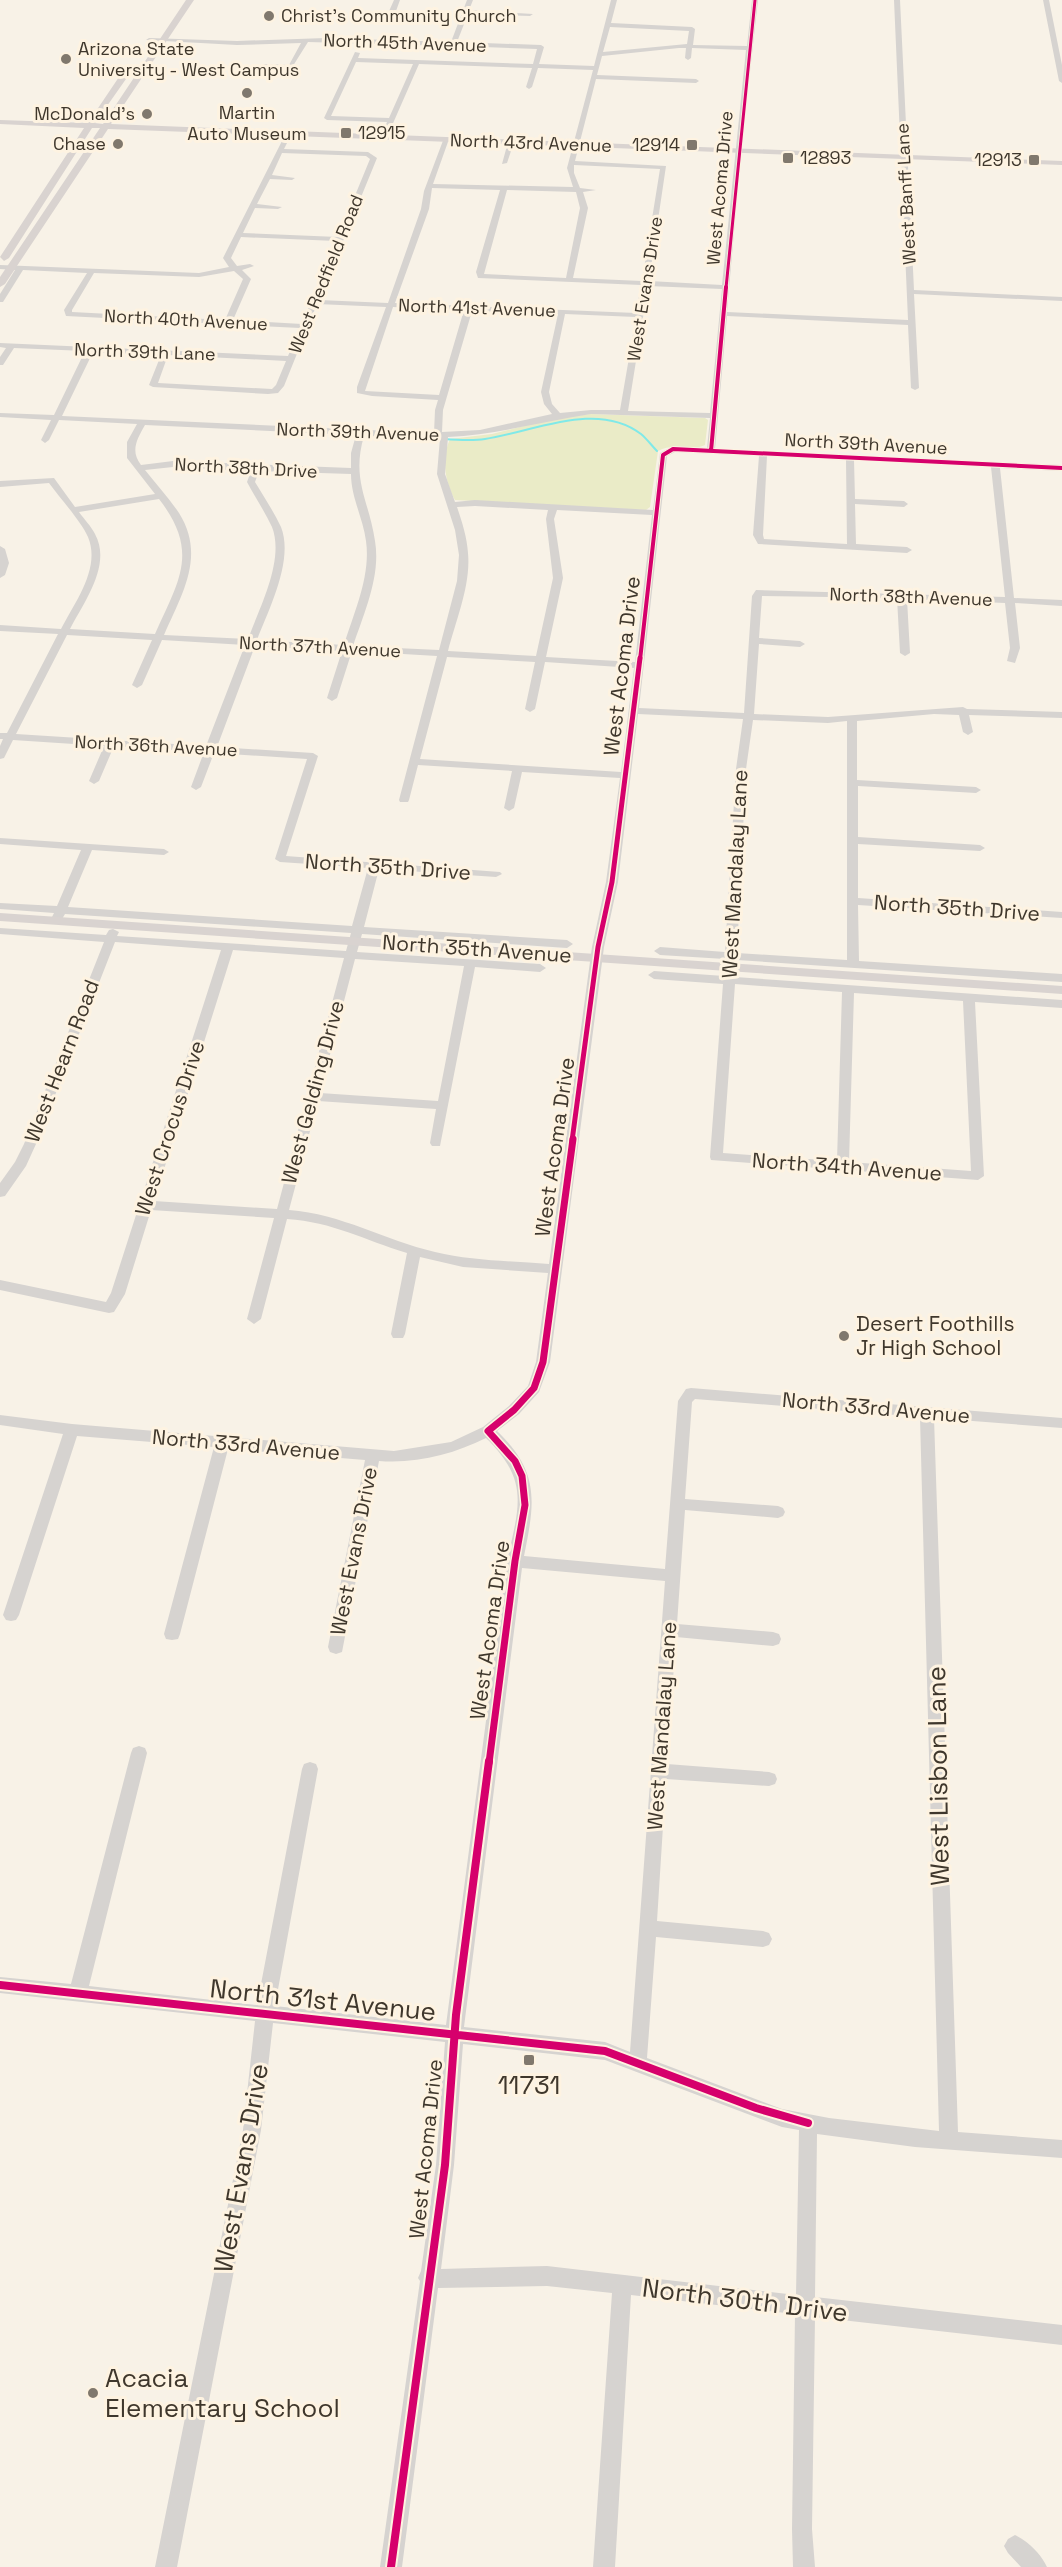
<svg xmlns="http://www.w3.org/2000/svg" width="1062" height="2567" font-family="'Space Grotesk',sans-serif">
<style>
.green{fill:#eaebc7}
.lines{fill:none;stroke-linecap:round;stroke-linejoin:round}
.stream{stroke:#80e9e8;stroke-width:2}
.minor{fill:#d6d3d0;fill-rule:evenodd}
.major{fill:#d9d3d0;fill-rule:evenodd}
.cycleway-far4-casing{stroke:#fef3e1;stroke-width:4.5}
.cycleway-far3-casing{stroke:#fef3e1;stroke-width:6}
.cycleway-far2-casing{stroke:#fef3e1;stroke-width:8}
.cycleway-far1-casing{stroke:#fef3e1;stroke-width:10}
.cycleway-casing{stroke:#fef3e1;stroke-width:12}
.cycleway-far4{stroke:#d6006c;stroke-width:3}
.cycleway-far3{stroke:#d6006c;stroke-width:4}
.cycleway-far2{stroke:#d6006c;stroke-width:5}
.cycleway-far1{stroke:#d6006c;stroke-width:7}
.cycleway{stroke:#d6006c;stroke-width:8}
.poi-dot{fill:#80786d;stroke:#fef3e1;stroke-width:2}
.labels{text-anchor:middle;stroke-width:6;stroke-linejoin:round;paint-order:stroke}
.far-poi-label{font-size:18px;fill:#3f372c;stroke:#fef3e1;text-anchor:start}
.far-street-label{font-size:18px;fill:#3f372c;stroke:#fef3e1}
.street-label{font-size:21px;fill:#3f372c;stroke:#fef3e1}
.poi-label{font-size:21px;fill:#3f372c;stroke:#fef3e1;text-anchor:start}
.near-street-label{font-size:26px;fill:#3f372c;stroke:#fef3e1}
.near-poi-label{font-size:26px;fill:#3f372c;stroke:#fef3e1}
</style>
<rect width="100%" height="100%" fill="#f8f2e7"/>
<path class="green" d="M 590,414 L 705,418 L 708,420 L 705,445 C 691,452 674,442 658,451 L 650,507 L 646,510 L 455,500 C 445,482 441,458 450,439 L 492,434 L 552,419 Z"/>
<g class="lines">
<path class="stream" d="M 444,439 C 458,440 472,441 485,439 C 533,432 597,400 641,434 C 647,439 652,446 657,451"/>
<path class="minor" d="M 394,0 L 400,0 L 392,22 L 387,23 L 386,18 Z
M 467,0 L 473,0 L 469,10 L 533,14 L 530,16 L 468,14 L 457,42 L 541,45 L 544,47 L 539,64 L 594,66 L 611,0 L 617,0 L 611,23 L 692,27 L 695,29 L 693,45 L 747,46 L 752,0 L 758,0 L 741,151 L 727,312 L 908,320 L 894,0 L 900,0 L 914,290 L 1062,297 L 1062,301 L 914,294 L 919,388 L 915,390 L 911,388 L 908,325 L 727,316 L 715,449 L 1062,465 L 1062,471 L 1000,468 L 1014,598 L 1062,600 L 1062,606 L 1015,603 L 1020,648 L 1015,663 L 1007,661 L 1010,648 L 1005,603 L 907,599 L 910,653 L 905,656 L 900,653 L 897,598 L 762,596 L 759,638 L 800,641 L 805,644 L 800,647 L 759,644 L 754,714 L 828,717 L 963,707 L 967,709 L 1062,712 L 1062,718 L 969,715 L 973,732 L 968,735 L 963,732 L 959,715 L 934,714 L 857,721 L 857,780 L 976,787 L 981,790 L 976,793 L 858,786 L 858,837 L 980,845 L 985,848 L 980,851 L 858,844 L 858,898 L 1062,912 L 1062,918 L 858,905 L 859,961 L 1062,974 L 1062,982 L 737,960 L 735,977 L 1062,1000 L 1062,1008 L 975,1002 L 984,1176 L 978,1180 L 711,1160 L 710,1157 L 723,984 L 654,979 L 648,975 L 654,971 L 724,976 L 725,959 L 660,955 L 654,951 L 660,947 L 725,952 L 736,769 L 743,719 L 638,714 L 618,882 L 604,947 L 550,1362 L 539,1392 L 519,1414 L 497,1431 C 540,1472 535,1502 524,1556 L 665,1569 L 678,1401 L 686,1389 L 691,1388 L 1062,1418 L 1062,1428 L 934,1418 L 958,2132 L 1062,2140 L 1062,2158 L 915,2147 L 817,2134 L 815,2297 L 1062,2325 L 1062,2345 L 815,2317 L 812,2529 L 815,2567 L 793,2567 L 792,2529 L 795,2314 L 631,2295 L 615,2567 L 593,2567 L 612,2293 L 547,2286 L 438,2288 L 402,2567 L 380,2567 L 420,2281 L 418,2278 L 421,2271 L 436,2165 L 445,2042 L 273,2023 L 261,2130 L 177,2567 L 155,2567 L 243,2130 L 255,2021 L 0,1993 L 0,1977 L 71,1984 L 131,1753 L 133,1748 L 139,1746 L 145,1748 L 147,1753 L 89,1986 L 257,2005 L 302,1769 L 304,1764 L 310,1762 L 316,1764 L 318,1769 L 275,2006 L 446,2025 L 507,1561 C 519,1507 530,1481 486,1438 C 454,1454 416,1464 379,1461 L 342,1652 L 336,1654 L 330,1652 L 328,1647 L 365,1460 L 228,1449 L 180,1634 L 178,1639 L 172,1640 L 166,1639 L 164,1634 L 214,1447 L 77,1436 L 19,1615 L 16,1620 L 11,1621 L 6,1620 L 3,1615 L 63,1434 L 0,1425 L 0,1415 L 72,1424 L 394,1451 L 451,1442 L 483,1427 L 509,1406 L 528,1386 L 536,1362 L 548,1273 L 463,1267 L 420,1257 L 405,1334 L 403,1338 L 393,1338 L 391,1334 L 407,1253 C 364,1240 333,1222 287,1219 L 261,1319 L 254,1324 L 247,1319 L 274,1218 L 151,1210 L 125,1294 L 114,1312 L 109,1313 L 0,1290 L 0,1280 L 106,1302 L 111,1293 L 221,950 L 115,942 L 36,1144 L 26,1166 L 5,1196 L 0,1197 L 0,1183 L 15,1162 L 24,1144 L 104,942 L 0,934 L 0,928 L 106,935 L 109,930 L 113,929 L 119,932 L 117,936 L 346,951 L 351,933 L 65,914 L 62,919 L 58,920 L 52,917 L 54,913 L 0,909 L 0,903 L 57,906 L 81,850 L 0,844 L 0,838 L 164,849 L 169,852 L 164,855 L 92,850 L 68,907 L 352,926 L 368,868 L 280,862 L 275,859 L 307,759 L 214,753 L 201,787 L 196,790 L 191,787 L 204,752 L 114,746 L 99,781 L 94,784 L 89,781 L 104,746 L 13,740 L 4,758 L 0,759 L 0,746 L 3,739 L 0,739 L 0,733 L 7,733 L 58,634 L 0,631 L 0,625 L 61,629 C 75,602 101,568 88,537 C 81,521 59,497 49,483 L 0,487 L 0,481 L 54,478 L 75,507 L 155,494 L 127,458 L 127,442 L 137,424 L 59,420 L 49,440 L 45,443 L 41,440 L 51,420 L 0,417 L 0,413 L 54,415 L 85,351 L 14,348 L 3,365 L 0,365 L 0,357 L 6,348 L 0,347 L 0,343 L 288,356 L 300,328 L 66,316 L 64,310 L 87,273 L 23,270 L 3,302 L 0,302 L 0,294 L 15,270 L 0,269 L 0,265 L 199,273 L 229,267 L 223,258 L 286,133 L 289,131 L 292,133 L 284,149 L 368,152 L 377,158 L 319,300 L 388,303 L 421,209 L 424,191 L 444,138 L 449,139 L 433,184 L 573,187 L 567,168 L 593,70 L 538,68 L 532,87 L 529,89 L 526,87 L 532,68 L 419,64 L 387,137 L 384,139 L 381,137 L 387,122 L 327,120 L 324,118 L 355,52 L 360,53 L 358,58 L 533,64 L 537,49 L 456,46 L 451,52 L 448,50 L 450,46 L 308,42 L 291,69 L 261,66 L 264,64 L 289,65 L 301,43 L 237,45 L 146,40 L 149,38 L 237,41 L 326,38 L 451,42 ZM 610,27 L 689,31 L 687,44 L 603,52 ZM 679,48 L 686,48 L 685,58 L 688,60 L 691,58 L 692,48 L 746,50 L 722,285 L 649,281 L 666,166 L 575,161 L 596,79 L 696,83 L 699,81 L 696,79 L 597,75 L 602,56 ZM 356,62 L 413,64 L 389,118 L 331,116 ZM 282,153 L 366,156 L 370,159 L 338,237 L 243,233 L 255,208 L 278,209 L 282,207 L 257,204 L 270,179 L 292,180 L 295,178 L 272,175 ZM 574,165 L 660,169 L 642,281 L 573,278 L 588,208 L 583,192 L 596,190 L 580,188 L 574,173 ZM 432,188 L 500,190 L 476,272 L 478,278 L 641,285 L 636,313 L 395,303 L 429,209 ZM 507,190 L 576,192 L 580,208 L 566,278 L 484,274 ZM 241,237 L 336,241 L 302,324 L 233,320 L 251,279 L 242,270 L 254,266 L 250,264 L 237,266 L 231,258 ZM 234,271 L 243,279 L 225,320 L 72,312 L 72,310 L 94,273 L 199,277 ZM 648,286 L 722,289 L 710,413 L 628,411 ZM 317,304 L 386,307 L 357,387 L 357,393 L 372,396 L 438,400 L 435,410 L 434,433 L 62,416 L 93,352 L 161,355 L 149,385 L 153,387 L 268,394 L 278,393 L 284,386 ZM 393,307 L 464,310 L 439,395 L 365,391 ZM 472,311 L 558,314 L 541,392 L 544,404 L 552,414 L 480,430 L 442,432 L 443,410 ZM 565,314 L 636,317 L 620,410 L 591,410 L 560,413 L 552,404 L 549,392 ZM 168,355 L 286,361 L 276,385 L 272,389 L 158,383 ZM 591,414 L 710,418 L 707,448 L 673,446 L 660,453 L 653,510 L 475,500 L 455,502 L 445,474 L 448,437 C 496,435 543,421 591,414 ZM 145,425 L 356,435 L 351,453 L 351,468 L 173,461 L 141,465 C 130,451 137,439 145,425 ZM 364,436 L 440,438 L 437,474 L 455,530 L 459,555 L 457,581 L 439,650 L 353,646 C 364,613 381,576 375,541 C 369,500 351,480 364,436 ZM 675,452 L 759,456 L 753,535 L 758,544 L 907,553 L 912,550 L 907,547 L 856,544 L 855,504 L 904,507 L 908,504 L 904,501 L 855,499 L 854,460 L 991,467 L 1005,597 L 756,590 L 752,596 L 744,713 L 639,708 L 667,456 ZM 767,456 L 846,460 L 847,544 L 764,539 L 763,535 ZM 173,467 L 251,471 L 247,482 C 255,497 265,512 272,527 C 285,560 259,609 248,639 L 164,635 C 182,594 206,556 179,513 C 169,498 156,484 145,470 ZM 259,471 L 351,474 C 351,497 363,518 366,541 C 371,576 354,612 344,645 L 257,640 C 269,609 294,560 281,527 C 274,512 264,497 255,482 ZM 159,499 C 200,552 179,580 155,634 L 70,629 C 84,602 112,565 95,534 C 91,526 84,519 79,512 ZM 475,506 L 548,510 L 546,519 L 553,578 L 536,656 L 448,651 C 456,620 471,585 468,553 C 467,537 462,522 457,507 ZM 557,510 L 652,515 L 635,662 L 546,657 L 563,578 L 554,519 ZM 67,635 L 152,640 L 132,685 L 137,688 L 142,685 L 162,640 L 245,645 L 206,746 L 16,734 ZM 255,646 L 342,651 L 327,698 L 332,701 L 337,698 L 352,651 L 437,656 L 399,800 L 400,802 L 408,802 L 409,800 L 418,765 L 512,771 L 504,808 L 509,811 L 514,808 L 522,772 L 620,778 L 606,882 L 592,947 L 549,1264 C 512,1261 472,1261 435,1252 C 384,1240 342,1214 289,1210 L 318,1101 L 436,1109 L 430,1143 L 432,1146 L 440,1146 L 475,967 L 540,972 L 546,968 L 540,964 L 357,952 L 362,934 L 567,948 L 573,944 L 567,940 L 364,927 L 379,869 L 496,877 L 502,874 L 500,872 L 286,856 L 318,756 L 313,753 L 217,747 ZM 447,657 L 535,662 L 525,709 L 530,712 L 535,709 L 545,662 L 634,668 L 621,772 L 420,759 ZM 753,720 L 828,723 L 847,721 L 847,960 L 737,953 L 746,769 ZM 233,950 L 344,958 L 277,1209 L 154,1201 ZM 355,959 L 464,966 L 438,1101 L 320,1093 ZM 735,984 L 842,992 L 837,1161 L 723,1153 ZM 854,993 L 963,1001 L 971,1171 L 849,1162 ZM 695,1399 L 920,1417 L 939,2131 L 829,2118 L 782,2109 L 647,2058 L 656,1937 L 763,1947 L 769,1945 L 772,1939 L 769,1933 L 763,1931 L 657,1921 L 666,1779 L 769,1786 L 775,1784 L 777,1779 L 775,1774 L 769,1772 L 667,1764 L 676,1637 L 773,1646 L 779,1644 L 781,1639 L 779,1634 L 773,1632 L 677,1624 L 685,1510 L 778,1518 L 783,1516 L 785,1512 L 783,1508 L 778,1506 L 685,1499 L 692,1402 ZM 522,1568 L 665,1581 L 630,2052 L 605,2042 L 464,2027 ZM 463,2044 L 605,2060 L 782,2127 L 799,2130 L 796,2295 L 547,2266 L 441,2269 L 454,2165 Z
M 1043,0 L 1049,0 L 1062,65 L 1062,83 L 1059,81 Z
M 511,140 L 514,142 L 507,163 L 502,164 L 508,142 Z
M 0,546 L 5,549 L 9,563 L 5,575 L 0,578 Z
M 1015,2535 C 1028,2541 1041,2554 1047,2567 L 1021,2567 L 1008,2553 L 1004,2546 L 1008,2539 Z"/>
<path class="major" d="M 186,0 L 194,0 L 111,124 L 1062,161 L 1062,165 L 108,129 L 5,284 L 0,287 L 0,277 L 100,128 L 92,128 L 9,258 L 4,261 L 0,257 L 84,128 L 0,124 L 0,120 L 88,123 L 119,77 L 125,77 L 126,79 L 95,123 L 103,124 Z
M 0,913 L 1062,986 L 1062,994 L 0,921 Z"/>
<defs>
<path id="cycleway-far4" d="M 726,288 L 755,0"/>
<path id="cycleway-far3" d="M 711,451 L 726,287
M 640,660 L 663,455 L 673,449 L 1062,468"/>
<path id="cycleway-far2" d="M 572,1141 L 598,947 L 612,882 L 640,658"/>
<path id="cycleway-far1" d="M 489,1763 L 515,1561 L 525,1505 L 522,1476 L 515,1461 L 488,1431 L 514,1410 L 534,1388 L 543,1362 L 573,1139"/>
<path id="cycleway" d="M 0,1985 L 605,2051 L 756,2108 L 808,2123
M 391,2567 L 445,2165 L 456,2015 L 489,1761"/>
</defs>
<use href="#cycleway-far4" class="cycleway-far4-casing"/>
<use href="#cycleway-far3" class="cycleway-far3-casing"/>
<use href="#cycleway-far2" class="cycleway-far2-casing"/>
<use href="#cycleway-far1" class="cycleway-far1-casing"/>
<use href="#cycleway" class="cycleway-casing"/>
<use href="#cycleway-far4" class="cycleway-far4"/>
<use href="#cycleway-far3" class="cycleway-far3"/>
<use href="#cycleway-far2" class="cycleway-far2"/>
<use href="#cycleway-far1" class="cycleway-far1"/>
<use href="#cycleway" class="cycleway"/>
</g>
<g class="poi-dot">
<circle cx="269" cy="16" r="6"/>
<circle cx="66" cy="59" r="6"/>
<circle cx="247" cy="93" r="6"/>
<circle cx="147" cy="114" r="6"/>
<rect x="340" y="127" width="12" height="12" rx="3"/>
<circle cx="118" cy="144" r="6"/>
<rect x="686" y="139" width="12" height="12" rx="3"/>
<rect x="782" y="152" width="12" height="12" rx="3"/>
<rect x="1028" y="154" width="12" height="12" rx="3"/>
<circle cx="844" cy="1336" r="6"/>
<rect x="523" y="2054" width="12" height="12" rx="3"/>
<circle cx="93" cy="2393" r="6"/>
</g>
<g class="labels">
<g class="far-poi-label">
<text x="281" y="22">Christ's Community Church</text>
<text x="78" y="55">Arizona State<tspan x="78" dy="21">University - West Campus</tspan></text>
<text x="247" y="119" text-anchor="middle">Martin<tspan x="247" dy="21">Auto Museum</tspan></text>
<text x="135" y="120" text-anchor="end">McDonald's</text>
<text x="358" y="139">12915</text>
<text x="106" y="150" text-anchor="end">Chase</text>
<text x="680" y="151" text-anchor="end">12914</text>
<text x="800" y="164">12893</text>
<text x="1022" y="166" text-anchor="end">12913</text>
</g>
<g class="far-street-label">
<text transform="translate(405 43) rotate(2)" y="6">North 45th Avenue</text>
<text transform="translate(531 143) rotate(2)" y="6">North 43rd Avenue</text>
<text transform="translate(720 188) rotate(-85)" y="6">West Acoma Drive</text>
<text transform="translate(906 194) rotate(-93)" y="6">West Banff Lane</text>
<text transform="translate(326 274) rotate(-68)" y="6">West Redfield Road</text>
<text transform="translate(645 289) rotate(-81)" y="6">West Evans Drive</text>
<text transform="translate(477 308) rotate(2)" y="6">North 41st Avenue</text>
<text transform="translate(186 320) rotate(3)" y="6">North 40th Avenue</text>
<text transform="translate(145 352) rotate(2)" y="6">North 39th Lane</text>
<text transform="translate(358 432) rotate(2)" y="6">North 39th Avenue</text>
<text transform="translate(866 444) rotate(3)" y="6">North 39th Avenue</text>
<text transform="translate(246 468) rotate(3)" y="6">North 38th Drive</text>
<text transform="translate(911 597) rotate(2)" y="6">North 38th Avenue</text>
<text transform="translate(320 647) rotate(3)" y="6">North 37th Avenue</text>
<text transform="translate(156 746) rotate(3)" y="6">North 36th Avenue</text>
</g>
<g class="street-label">
<text transform="translate(622 666) rotate(-83)" y="7">West Acoma Drive</text>
<text transform="translate(388 867) rotate(4)" y="7">North 35th Drive</text>
<text transform="translate(735 874) rotate(-87)" y="7">West Mandalay Lane</text>
<text transform="translate(957 908) rotate(4)" y="7">North 35th Drive</text>
<text transform="translate(477 949) rotate(4)" y="7">North 35th Avenue</text>
<text transform="translate(62 1061) rotate(-69)" y="7">West Hearn Road</text>
<text transform="translate(313 1092) rotate(-75)" y="7">West Gelding Drive</text>
<text transform="translate(170 1128) rotate(-72)" y="7">West Crocus Drive</text>
<text transform="translate(555 1147) rotate(-82)" y="7">West Acoma Drive</text>
<text transform="translate(847 1167) rotate(4)" y="7">North 34th Avenue</text>
<text transform="translate(876 1408) rotate(5)" y="7">North 33rd Avenue</text>
<text transform="translate(246 1445) rotate(5)" y="7">North 33rd Avenue</text>
<text transform="translate(354 1551) rotate(-79)" y="7">West Evans Drive</text>
<text transform="translate(490 1630) rotate(-82)" y="7">West Acoma Drive</text>
<text transform="translate(662 1726) rotate(-86)" y="7">West Mandalay Lane</text>
<text transform="translate(426 2149) rotate(-84)" y="7">West Acoma Drive</text>
</g>
<g class="poi-label">
<text x="856" y="1331">Desert Foothills<tspan x="856" dy="24">Jr High School</tspan></text>
</g>
<g class="near-street-label">
<text transform="translate(938 1776) rotate(-91)" y="9">West Lisbon Lane</text>
<text transform="translate(323 2000) rotate(6)" y="9">North 31st Avenue</text>
<text transform="translate(241 2168) rotate(-80)" y="9">West Evans Drive</text>
<text transform="translate(745 2300) rotate(7)" y="9">North 30th Drive</text>
</g>
<g class="near-poi-label">
<text x="529" y="2094">11731</text>
<text x="105" y="2387" text-anchor="start">Acacia<tspan x="105" dy="30">Elementary School</tspan></text>
</g>
</g>
</svg>
